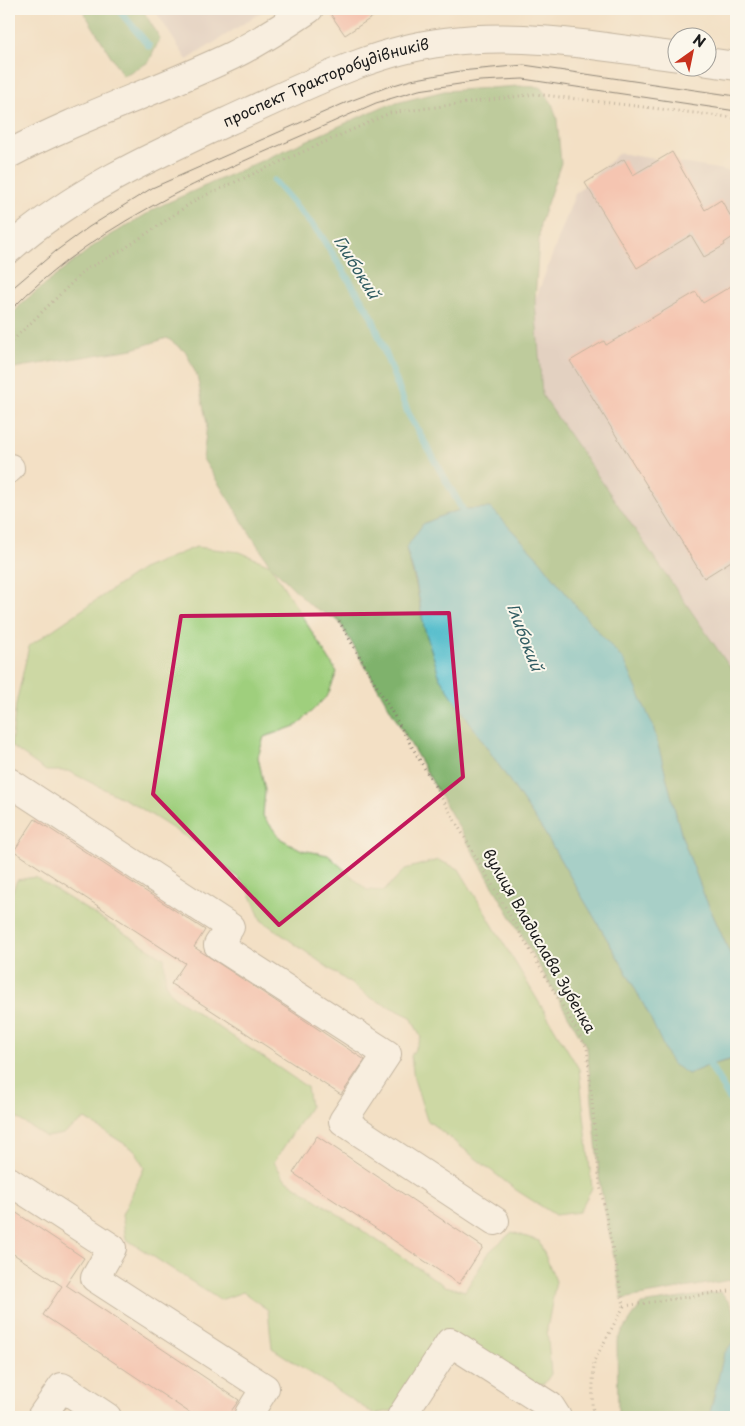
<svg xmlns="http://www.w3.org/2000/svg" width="745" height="1426" font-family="'Playpen Sans',sans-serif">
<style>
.industrial{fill:#d1bfbd}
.green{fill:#9fcf7d;stroke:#5e764c}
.forest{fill:#7fb26c;stroke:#4e6744}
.water{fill:#50bbcb;stroke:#366c74}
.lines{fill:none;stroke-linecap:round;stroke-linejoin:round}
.stream{stroke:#50bbcb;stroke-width:7}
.building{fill:#f8a499}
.minor-casing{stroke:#887e70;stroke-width:30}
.major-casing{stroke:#887e70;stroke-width:30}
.path{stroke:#887e70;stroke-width:3;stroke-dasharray:1 4;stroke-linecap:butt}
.minor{stroke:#fff;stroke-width:28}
.major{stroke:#fff;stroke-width:28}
.tram{stroke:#1c1c1c;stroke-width:1}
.marked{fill:none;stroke:#c2185b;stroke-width:4;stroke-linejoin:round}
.labels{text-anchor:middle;stroke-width:4;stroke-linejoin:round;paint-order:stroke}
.street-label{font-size:15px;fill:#1c1c1c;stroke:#fbf7ec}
.water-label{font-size:16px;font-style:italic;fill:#315c62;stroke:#fbf7ec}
</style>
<rect width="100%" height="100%" fill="#fbf7ec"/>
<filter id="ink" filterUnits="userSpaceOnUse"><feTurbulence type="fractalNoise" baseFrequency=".02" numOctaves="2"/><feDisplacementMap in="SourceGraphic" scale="10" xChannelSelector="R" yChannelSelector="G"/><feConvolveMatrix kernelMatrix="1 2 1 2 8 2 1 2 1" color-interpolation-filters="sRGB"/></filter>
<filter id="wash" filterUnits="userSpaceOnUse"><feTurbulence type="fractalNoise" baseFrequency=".0096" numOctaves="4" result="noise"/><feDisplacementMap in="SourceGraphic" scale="20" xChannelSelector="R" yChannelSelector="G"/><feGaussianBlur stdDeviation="1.12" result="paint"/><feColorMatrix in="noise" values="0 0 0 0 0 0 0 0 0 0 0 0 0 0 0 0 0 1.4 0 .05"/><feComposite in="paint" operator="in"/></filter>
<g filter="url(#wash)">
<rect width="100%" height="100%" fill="#f3e0c5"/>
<path class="industrial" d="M 154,9 L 266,9 L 187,60 Z
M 619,153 L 736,172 L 736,676 L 542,395 L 535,301 L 575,194 Z"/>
<path class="green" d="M 196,547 L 240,552 L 270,565 L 337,672 L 328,695 L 298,725 L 264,737 L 258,757 L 265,790 L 263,816 L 281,839 L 302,850 L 328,855 L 367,890 L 384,891 L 405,869 L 438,860 L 459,869 L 579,1069 L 592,1188 L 579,1212 L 555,1215 L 516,1190 L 427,1120 L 414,1079 L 411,1056 L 421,1038 L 411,1017 L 371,998 L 261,920 L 247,886 L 208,851 L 134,804 L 68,771 L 46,771 L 11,746 L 16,704 L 29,646 L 142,569 Z
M 35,877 L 164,958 L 166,985 L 173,996 L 307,1087 L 310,1106 L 274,1162 L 284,1178 L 445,1286 L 465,1291 L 490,1251 L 512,1232 L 539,1241 L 556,1281 L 547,1329 L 551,1374 L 544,1384 L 534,1385 L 449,1333 L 395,1410 L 374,1414 L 272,1348 L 268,1310 L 243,1292 L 220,1300 L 126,1239 L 122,1215 L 144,1168 L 136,1151 L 85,1119 L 63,1134 L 46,1137 L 9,1113 L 9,900 L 17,880 Z"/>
<path class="forest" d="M 82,9 L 142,9 L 160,38 L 149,62 L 123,76 Z
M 518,86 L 540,87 L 552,103 L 557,119 L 561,163 L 540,224 L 535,301 L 542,395 L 736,676 L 736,967 L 704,895 L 682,837 L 653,726 L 639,697 L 597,631 L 574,604 L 540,560 L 491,508 L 463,509 L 444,515 L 423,524 L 406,549 L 416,585 L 424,627 L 440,678 L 544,832 L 624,968 L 648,1013 L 688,1074 L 710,1065 L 736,1059 L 736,1279 L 622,1299 L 600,1185 L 587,1048 L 339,621 L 310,605 L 270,565 L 203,459 L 207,424 L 197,376 L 186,352 L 167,338 L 133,349 L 14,368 L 9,363 L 9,318 L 23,302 L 96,244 L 160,206 L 384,106 L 444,91 Z
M 721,1292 L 731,1305 L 736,1317 L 736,1338 L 724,1354 L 709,1417 L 618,1417 L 617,1340 L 641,1304 Z"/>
<path class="water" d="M 491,508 L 540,560 L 574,604 L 625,662 L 653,726 L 682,837 L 704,895 L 736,967 L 736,1058 L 710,1065 L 688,1074 L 671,1063 L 648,1013 L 624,968 L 544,832 L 440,678 L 424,627 L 416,581 L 406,548 L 423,524 L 444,515 L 463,509 Z
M 736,1338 L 736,1417 L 709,1417 L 724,1354 Z"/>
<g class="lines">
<path class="stream" d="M 118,9 L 149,46
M 274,181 L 320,234 L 371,315 L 408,413 L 466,516
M 708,1056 L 710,1065 L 736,1110"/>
</g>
<g id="blocks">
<path class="building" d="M 327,9 L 385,9 L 345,35 Z
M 672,152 L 705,210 L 721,200 L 736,225 L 736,235 L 724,243 L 725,245 L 704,257 L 691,235 L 637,268 L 585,183 L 624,159 L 633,175 Z
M 736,283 L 736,558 L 704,578 L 570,361 L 604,341 L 606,345 L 696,292 L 703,303 Z
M 35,819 L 205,930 L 194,947 L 365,1060 L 341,1095 L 171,984 L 185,963 L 14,851 Z
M 317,1136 L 483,1247 L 459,1284 L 293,1173 Z
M 9,1208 L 84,1258 L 66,1285 L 239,1400 L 227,1417 L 196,1417 L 43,1315 L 62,1286 L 9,1251 Z"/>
</g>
</g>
<g filter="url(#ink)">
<use href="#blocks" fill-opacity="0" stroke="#887e70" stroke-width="1"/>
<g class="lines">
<defs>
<path id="minor" d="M 9,154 C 80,116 158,91 231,56 C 258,43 284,26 309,9
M 9,469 L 10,468
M 9,782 L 230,927 L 218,945 L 387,1054 L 343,1121 L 495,1221
M 9,1181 L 112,1248 L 95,1278 L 265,1388 L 249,1414 L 254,1417
M 41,1417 L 62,1387 L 107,1417
M 401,1417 L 450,1342 L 550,1406 L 557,1417"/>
<g id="major">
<path d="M 708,62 L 736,66"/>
<path id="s1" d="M 9,249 C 79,187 166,150 250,111 C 312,83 377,50 445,42 C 525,32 599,46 678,57"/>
</g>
</defs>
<use href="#minor" class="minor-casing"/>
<use href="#major" class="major-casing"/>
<path class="path" d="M 9,344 L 85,270 L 124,249 L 197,199 L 390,113 L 535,94 L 736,118
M 339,621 L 587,1048 L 600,1185 L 624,1306 L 594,1361 L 592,1407 L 596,1417
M 624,1306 L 736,1290"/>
<use href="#minor" class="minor"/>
<use href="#major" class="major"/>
<path class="tram" d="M 9,291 L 56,251 L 89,227 L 152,188 L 345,103 L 387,87 L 411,80 L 460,71 L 524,65 L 736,96
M 9,312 C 102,214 233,167 353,113 L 376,103 L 419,90 L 480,81 L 523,79 L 736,111"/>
</g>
</g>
<path d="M0 0H745V1426H0ZM 449,613 L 463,777 L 279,925 L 153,794 L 181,616 Z" fill="#f3e0c5" fill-opacity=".55" fill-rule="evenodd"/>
<path class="marked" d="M 449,613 L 463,777 L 279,925 L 153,794 L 181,616 Z"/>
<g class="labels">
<g class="street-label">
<text dy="5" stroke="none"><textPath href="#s1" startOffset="360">проспект Тракторобудівників</textPath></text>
<text transform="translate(539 941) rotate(60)" y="5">вулиця Владислава Зубенка</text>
</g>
<g class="water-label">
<text transform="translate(357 267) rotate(58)" y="6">Глибокий</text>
<text transform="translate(525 637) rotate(69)" y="6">Глибокий</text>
</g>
</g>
<rect width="745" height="1426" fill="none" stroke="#fbf7ec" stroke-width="30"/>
<g transform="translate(692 52) rotate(33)"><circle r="24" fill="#fbf7ec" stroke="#a29f99"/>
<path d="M0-4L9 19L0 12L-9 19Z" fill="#c8321e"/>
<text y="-8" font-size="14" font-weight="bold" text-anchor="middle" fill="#1c1c1c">N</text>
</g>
</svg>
